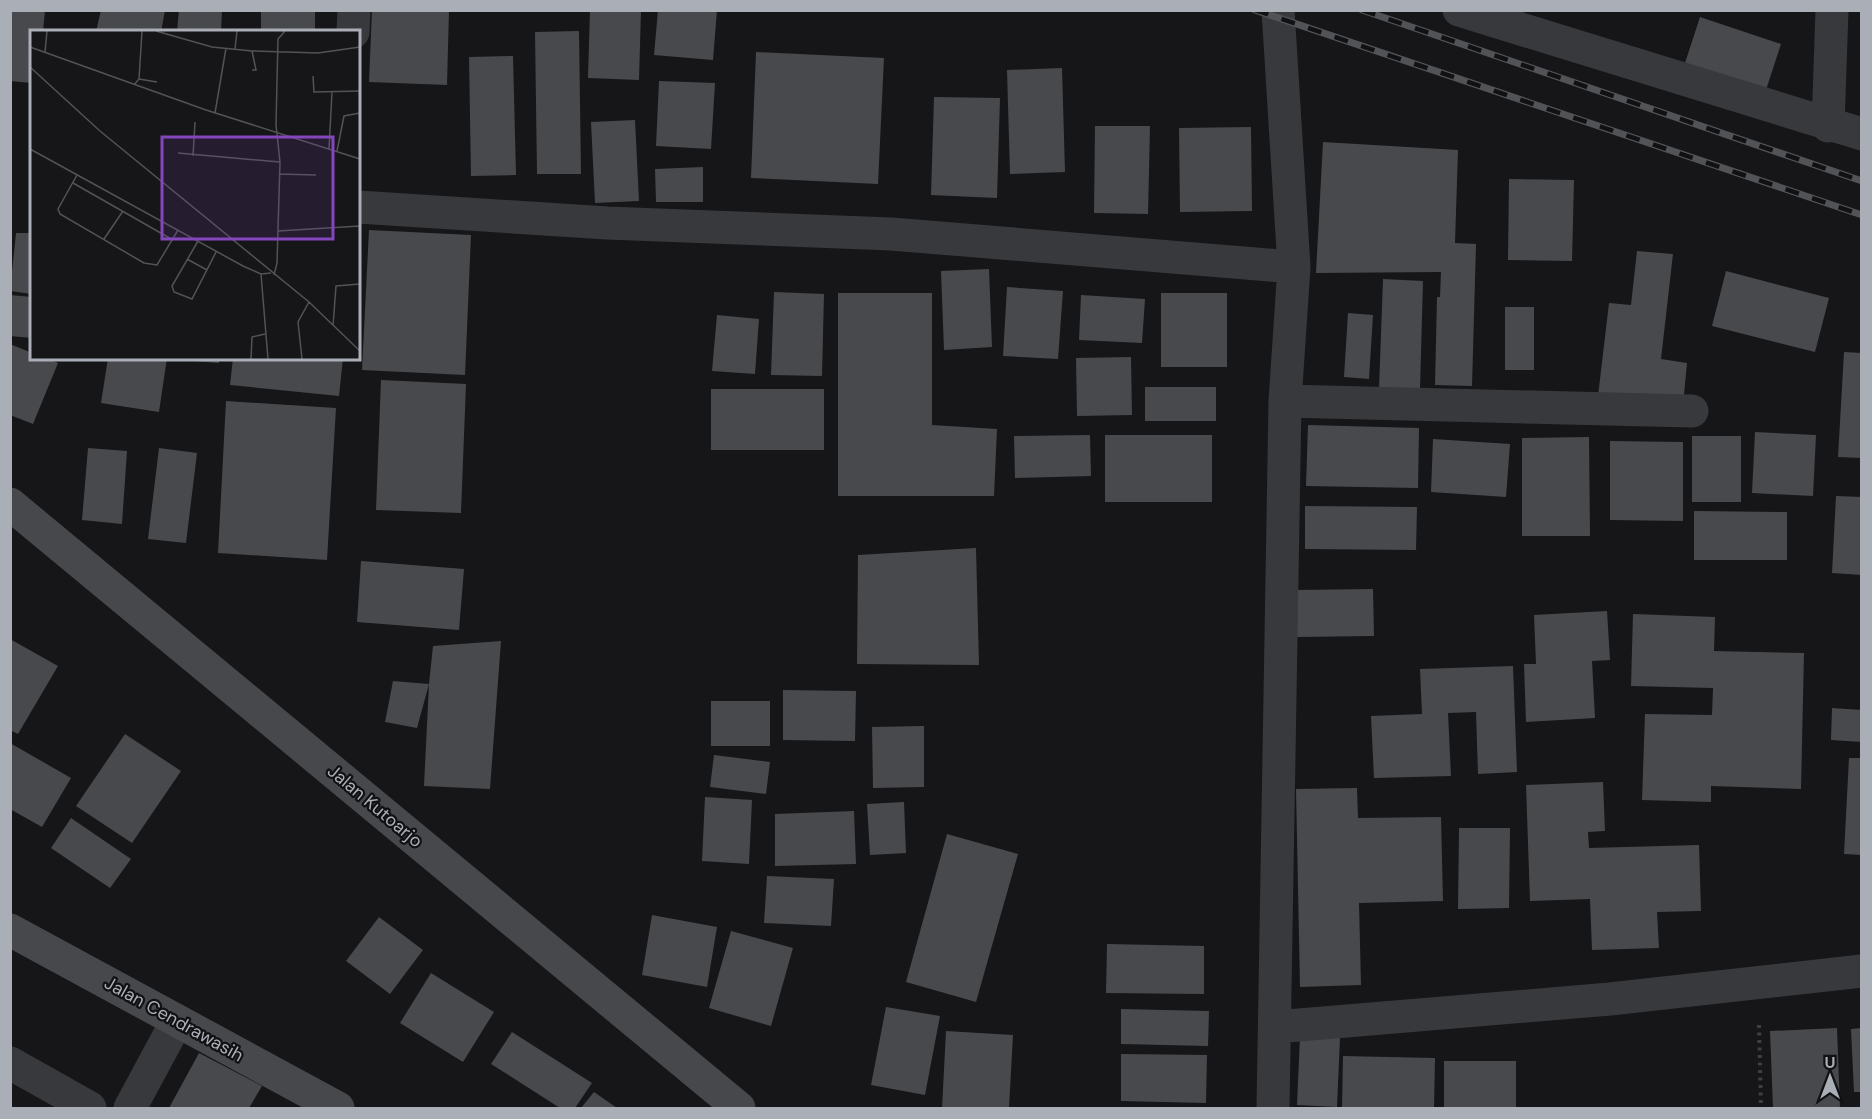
<svg xmlns="http://www.w3.org/2000/svg" width="1872" height="1119" font-family="'DM Sans',sans-serif">
<style>
.building{fill:#48494d}
.lines{fill:none;stroke-linecap:round;stroke-linejoin:round}
.path{stroke:#3e3f43;stroke-width:4;stroke-dasharray:3 4.5;stroke-linecap:butt}
.minor{stroke:#38393c;stroke-width:33}
.secondary{stroke:#46484c;stroke-width:33}
.rail-casing{stroke:#515357;stroke-width:7}
.rail{stroke:#111113;stroke-width:4.5;stroke-dasharray:14;stroke-linecap:butt}
.labels{text-anchor:middle;stroke-width:4.5;stroke-linejoin:round;paint-order:stroke}
.street-label{font-size:18px;fill:#aaaeb6;stroke:#111113}
.inset-road{fill:none;stroke:#515357;stroke-width:1.5}
.view{fill:#8446bd;fill-opacity:0.15;stroke:#8446bd;stroke-width:3}
.inset-edge{fill:none;stroke:#aaaeb6;stroke-width:3}
</style>
<rect width="100%" height="100%" fill="#161618"/>
<path class="building" d="M 10,10 L 45,10 L 43,32 L 32,32 L 32,83 L 10,81 Z
M 101,10 L 165,10 L 161,32 L 96,32 Z
M 179,10 L 222,10 L 221,32 L 177,32 Z
M 261,10 L 315,10 L 315,32 L 261,32 Z
M 372,10 L 449,10 L 447,85 L 369,82 Z
M 590,10 L 641,10 L 639,80 L 588,78 Z
M 658,10 L 717,10 L 713,60 L 654,55 Z
M 1700,17 L 1781,44 L 1766,90 L 1685,63 Z
M 579,31 L 581,174 L 537,174 L 535,32 Z
M 756,52 L 884,58 L 878,184 L 751,178 Z
M 513,56 L 516,175 L 471,176 L 469,57 Z
M 1062,68 L 1065,172 L 1010,174 L 1007,70 Z
M 659,81 L 715,83 L 711,149 L 656,146 Z
M 934,97 L 1000,98 L 997,198 L 931,195 Z
M 635,120 L 639,201 L 595,203 L 591,122 Z
M 1095,126 L 1150,126 L 1148,214 L 1094,213 Z
M 1251,127 L 1252,211 L 1180,212 L 1179,128 Z
M 1323,142 L 1458,150 L 1455,243 L 1476,244 L 1472,386 L 1435,385 L 1437,297 L 1440,297 L 1441,272 L 1316,273 Z
M 703,167 L 703,202 L 656,202 L 655,169 Z
M 1509,179 L 1574,180 L 1572,261 L 1508,260 Z
M 369,230 L 471,235 L 465,375 L 362,370 Z
M 16,233 L 32,233 L 32,294 L 10,291 Z
M 1637,251 L 1673,254 L 1661,359 L 1687,363 L 1683,405 L 1598,396 L 1609,303 L 1631,305 Z
M 989,269 L 992,347 L 944,350 L 941,271 Z
M 1726,271 L 1829,298 L 1815,352 L 1712,326 Z
M 1383,279 L 1423,281 L 1420,390 L 1379,389 Z
M 1007,287 L 1063,291 L 1058,359 L 1003,356 Z
M 774,292 L 824,294 L 822,376 L 771,375 Z
M 838,293 L 932,293 L 932,425 L 997,429 L 994,496 L 838,496 Z
M 1161,293 L 1227,293 L 1227,367 L 1161,367 Z
M 10,295 L 32,297 L 32,338 L 10,336 Z
M 1081,295 L 1145,299 L 1142,343 L 1079,340 Z
M 1505,307 L 1534,307 L 1534,370 L 1505,370 Z
M 1348,313 L 1373,315 L 1369,379 L 1344,377 Z
M 717,315 L 759,319 L 755,374 L 712,371 Z
M 10,344 L 32,353 L 32,358 L 46,358 L 58,363 L 33,424 L 10,415 Z
M 1844,352 L 1862,353 L 1862,458 L 1838,457 Z
M 1131,357 L 1132,415 L 1077,416 L 1076,358 Z
M 108,358 L 167,358 L 159,412 L 101,403 Z
M 193,358 L 219,358 L 219,363 L 193,361 Z
M 233,358 L 343,358 L 339,396 L 230,385 Z
M 381,380 L 466,384 L 461,513 L 376,510 Z
M 1145,387 L 1216,387 L 1216,421 L 1145,421 Z
M 711,389 L 824,389 L 824,450 L 711,450 Z
M 226,401 L 336,408 L 327,560 L 218,553 Z
M 1308,425 L 1419,428 L 1418,488 L 1306,486 Z
M 1755,432 L 1816,435 L 1813,496 L 1752,493 Z
M 1090,435 L 1091,476 L 1015,478 L 1014,436 Z
M 1105,435 L 1212,435 L 1212,502 L 1105,502 Z
M 1692,436 L 1741,436 L 1741,502 L 1692,502 Z
M 1589,437 L 1590,536 L 1522,536 L 1522,438 Z
M 1433,439 L 1510,444 L 1506,497 L 1431,492 Z
M 1610,441 L 1683,442 L 1683,521 L 1610,520 Z
M 88,448 L 127,451 L 122,524 L 82,520 Z
M 159,448 L 197,453 L 186,543 L 148,539 Z
M 1836,496 L 1862,497 L 1862,575 L 1832,573 Z
M 1305,506 L 1417,507 L 1416,550 L 1305,549 Z
M 1694,511 L 1787,512 L 1787,560 L 1694,560 Z
M 976,548 L 979,665 L 857,664 L 858,555 Z
M 361,561 L 464,569 L 459,630 L 357,622 Z
M 1373,589 L 1374,636 L 1297,637 L 1296,590 Z
M 1607,611 L 1610,660 L 1592,661 L 1595,718 L 1526,722 L 1524,664 L 1536,664 L 1534,615 Z
M 1633,614 L 1715,617 L 1714,651 L 1804,653 L 1801,789 L 1711,786 L 1711,802 L 1642,800 L 1645,714 L 1712,715 L 1713,688 L 1631,686 Z
M 10,639 L 58,666 L 18,734 L 10,730 Z
M 501,641 L 490,789 L 424,786 L 429,684 L 433,646 Z
M 1513,666 L 1517,772 L 1478,774 L 1476,712 L 1448,713 L 1451,776 L 1374,778 L 1371,716 L 1422,714 L 1420,669 Z
M 393,681 L 429,684 L 417,728 L 385,722 Z
M 783,690 L 856,691 L 855,741 L 783,740 Z
M 711,701 L 770,701 L 770,746 L 711,746 Z
M 1832,708 L 1862,710 L 1862,742 L 1831,740 Z
M 924,726 L 924,787 L 873,788 L 872,727 Z
M 125,734 L 181,771 L 132,843 L 76,806 Z
M 10,743 L 71,778 L 42,827 L 10,809 Z
M 714,755 L 770,762 L 766,794 L 710,787 Z
M 1849,758 L 1862,758 L 1862,855 L 1844,854 Z
M 1603,782 L 1605,831 L 1588,832 L 1589,848 L 1699,845 L 1701,911 L 1657,912 L 1659,948 L 1592,950 L 1590,899 L 1530,901 L 1526,785 Z
M 1357,788 L 1358,818 L 1441,817 L 1443,901 L 1359,903 L 1361,985 L 1300,987 L 1296,789 Z
M 705,797 L 752,800 L 749,864 L 702,861 Z
M 904,802 L 906,853 L 870,855 L 867,804 Z
M 854,811 L 856,864 L 775,866 L 775,814 Z
M 71,818 L 131,859 L 110,888 L 51,848 Z
M 1459,828 L 1510,828 L 1509,908 L 1458,909 Z
M 947,834 L 1018,854 L 976,1002 L 906,982 Z
M 767,876 L 834,879 L 831,926 L 764,923 Z
M 652,915 L 717,927 L 707,987 L 642,975 Z
M 379,917 L 423,950 L 390,994 L 346,961 Z
M 731,931 L 793,948 L 771,1026 L 709,1008 Z
M 1107,944 L 1204,946 L 1204,994 L 1106,993 Z
M 431,973 L 494,1012 L 463,1062 L 400,1023 Z
M 886,1007 L 940,1016 L 925,1095 L 871,1085 Z
M 1121,1009 L 1209,1011 L 1208,1046 L 1121,1044 Z
M 1837,1028 L 1840,1108 L 1773,1108 L 1770,1031 Z
M 1862,1028 L 1862,1092 L 1854,1092 L 1851,1029 Z
M 946,1031 L 1013,1035 L 1009,1108 L 942,1108 Z
M 512,1032 L 592,1083 L 575,1108 L 560,1108 L 491,1064 Z
M 1300,1036 L 1340,1038 L 1337,1107 L 1297,1105 Z
M 199,1053 L 262,1086 L 249,1108 L 169,1108 Z
M 1121,1054 L 1207,1055 L 1206,1103 L 1121,1101 Z
M 1343,1056 L 1435,1058 L 1434,1108 L 1342,1108 Z
M 1444,1061 L 1516,1061 L 1516,1108 L 1444,1108 Z
M 594,1092 L 617,1108 L 581,1108 Z"/>
<g class="lines">
<path class="path" d="M 1759,1025 L 1761,1108"/>
<path class="minor" d="M 1459,10 L 1862,134
M 353,32 L 354,10
M 1828,126 L 1832,10
M 358,207 L 607,223 L 891,234 L 1294,267
M 1285,401 L 1692,411
M 1275,1027 L 1610,999 L 1862,971
M 10,1063 L 90,1108
M 130,1108 L 177,1021
M 1273,1108 L 1285,401 L 1294,267 L 1278,10"/>
<path class="secondary" d="M 10,504 L 739,1108
M 10,930 L 338,1108"/>
<defs>
<path id="rail" d="M 1255,10 L 1862,215
M 1362,10 L 1862,181"/>
</defs>
<use href="#rail" class="rail-casing"/>
<use href="#rail" class="rail"/>
</g>
<g class="labels">
<g class="street-label">
<text transform="translate(375 806) rotate(40)" y="6">Jalan Kutoarjo</text>
<text transform="translate(174 1019) rotate(29)" y="6">Jalan Cendrawasih</text>
</g>
</g>
<g transform="translate(30 30)">
<rect width="330" height="330" fill="#161618"/>
<path class="inset-road" d="M 126,1 L 182,17 L 222,21 L 288,23 L 330,17M 0,17 L 176,80 L 330,129M 205,19 L 207,1M 222,21 L 226,40 L 222,40M 15,22 L 17,1M 0,37 L 70,101 L 279,272 L 330,321M 283,46 L 284,62 L 330,61M 109,49 L 127,52M 104,55 L 109,49 L 112,1M 185,83 L 196,18M 0,119 L 213,236 L 231,244 L 241,243M 299,119 L 302,62M 307,121 L 314,86 L 330,83M 148,123 L 250,132M 163,126 L 165,92M 249,144 L 286,145M 47,145 L 28,179 L 30,184 L 114,233 L 127,235 L 148,200M 43,153 L 143,210M 248,201 L 330,196M 74,209 L 93,181M 168,211 L 142,256 L 144,262 L 162,269 L 186,222M 157,229 L 177,240M 231,244 L 238,329M 244,245 L 247,233 L 250,132 L 246,95 L 248,9 L 255,1M 303,296 L 306,256 L 330,254M 221,329 L 222,307 L 235,304M 272,329 L 268,292 L 279,272"/>
<path class="view" d="M 132,107 L 303,107 L 303,209 L 132,209 Z"/>
<rect width="330" height="330" class="inset-edge"/>
</g>
<rect width="1872" height="1119" fill="none" stroke="#aaaeb6" stroke-width="24"/>
<g transform="translate(1830 1077)" stroke="#111113" stroke-width="4.5" paint-order="stroke">
<path d="M0-4.5L10 22L0 15L-10 22Z" fill="#aaaeb6"/>
<text y="-9" font-size="16" font-weight="bold" text-anchor="middle" fill="#aaaeb6">U</text>
</g>
</svg>
